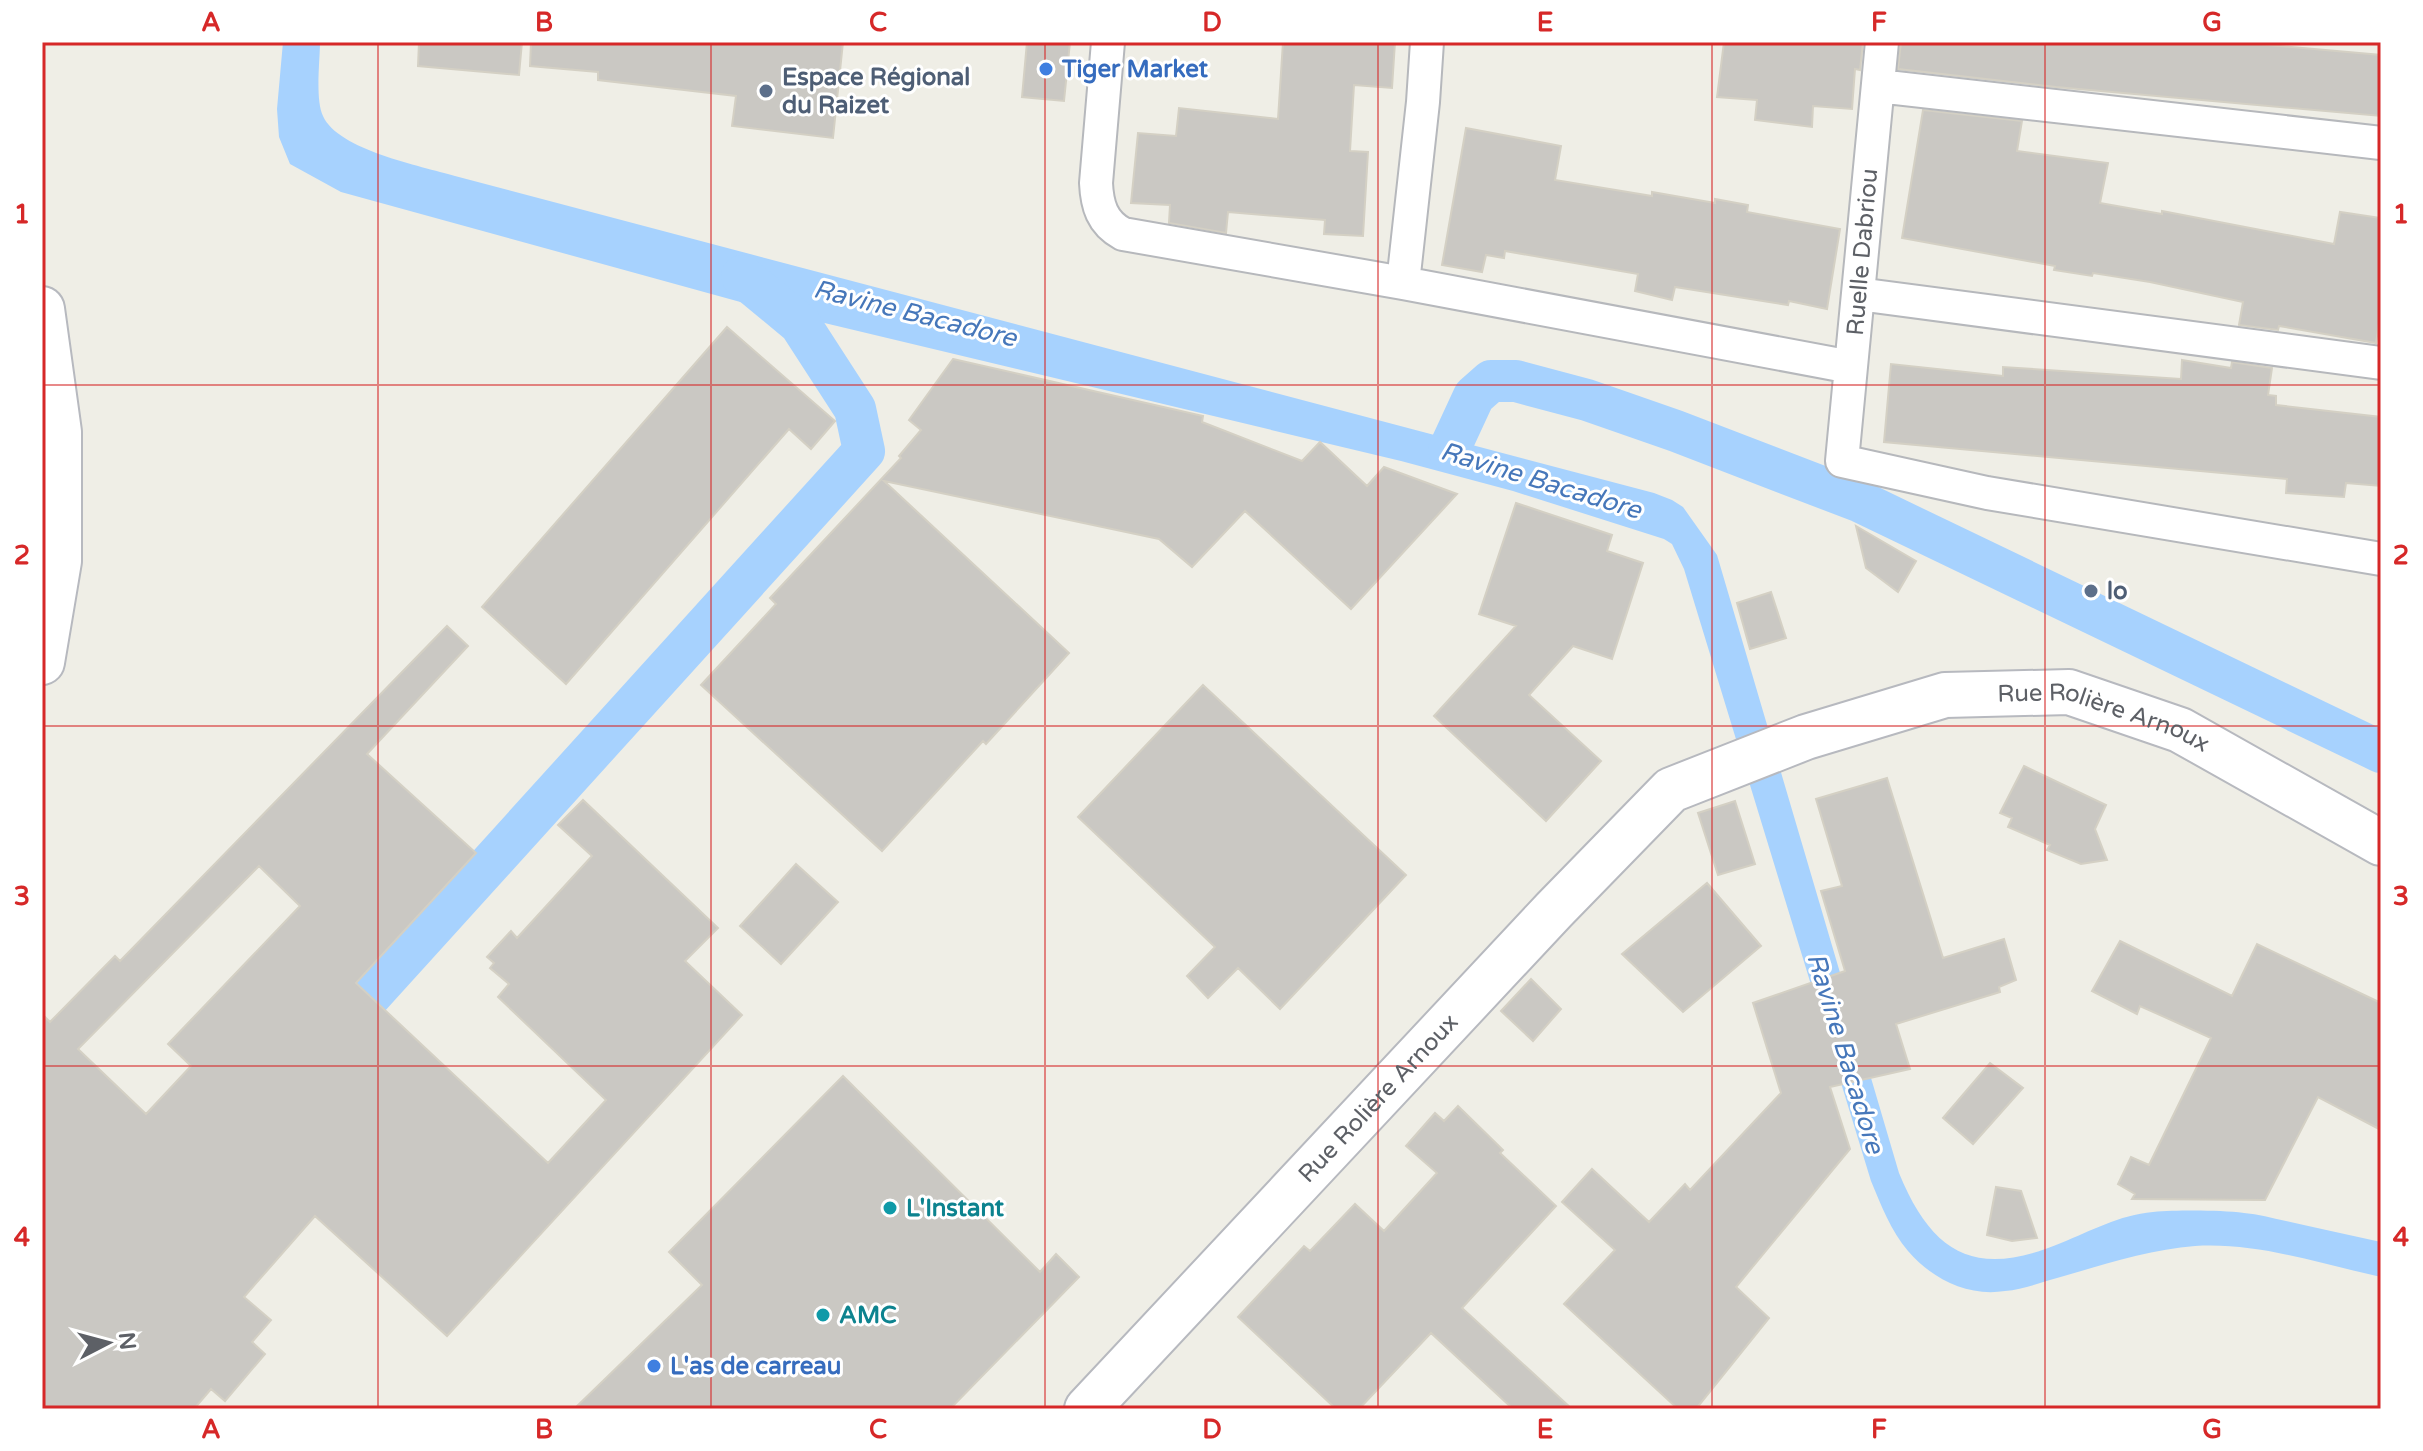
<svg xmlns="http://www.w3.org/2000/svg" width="2423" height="1451" font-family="'Varela Round',sans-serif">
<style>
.water{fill:#a7d2fe}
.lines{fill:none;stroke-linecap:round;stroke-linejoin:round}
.canal{stroke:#a7d2fe;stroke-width:42}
.building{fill:#cac8c3;stroke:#d4d0c4;stroke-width:2;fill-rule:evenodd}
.street-casing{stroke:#b6b8bc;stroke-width:36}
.secondary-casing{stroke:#b7b9bf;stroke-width:48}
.street{stroke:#fff;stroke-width:32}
.secondary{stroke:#fff;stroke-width:44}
.grid{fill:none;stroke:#d62828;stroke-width:2;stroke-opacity:0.55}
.shop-dot{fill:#3f7fe0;stroke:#fff;stroke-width:3}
.service-dot{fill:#5c6f8a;stroke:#fff;stroke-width:3}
.culture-dot{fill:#0f9aa8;stroke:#fff;stroke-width:3}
.labels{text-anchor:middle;stroke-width:6;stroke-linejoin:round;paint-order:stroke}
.shop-label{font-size:24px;font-weight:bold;fill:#366cbe;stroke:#fff;text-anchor:start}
.service-label{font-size:24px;font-weight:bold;fill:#4e5e75;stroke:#fff;text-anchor:start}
.street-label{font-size:24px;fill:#5d6066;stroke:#fff}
.culture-label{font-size:24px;font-weight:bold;fill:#0d838f;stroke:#fff;text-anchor:start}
.water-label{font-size:26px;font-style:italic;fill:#4677ba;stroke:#fff}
.neatline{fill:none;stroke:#d62828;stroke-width:3}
.grid-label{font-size:26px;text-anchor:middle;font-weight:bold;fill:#d62828}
</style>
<rect width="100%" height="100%" fill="#efeee6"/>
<path class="water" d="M 283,42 L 320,42 C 320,61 315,99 323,116 C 338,150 421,166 455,176 L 1654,493 L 1672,500 L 1683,507 L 1717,555 L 1899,1173 C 1933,1256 1977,1278 2061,1243 C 2091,1231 2119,1215 2153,1212 C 2178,1210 2219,1210 2244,1213 C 2258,1214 2272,1218 2286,1221 C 2317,1228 2349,1235 2381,1242 L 2381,1277 C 2321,1264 2258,1242 2195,1246 C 2152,1249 2106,1264 2064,1276 C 2045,1281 2025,1289 2005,1291 C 1968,1297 1932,1279 1908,1251 C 1891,1231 1881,1205 1871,1181 L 1684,569 L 1672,544 L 1664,539 L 1513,491 L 1401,461 L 766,309 L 341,192 L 290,164 L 279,137 L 277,109 Z"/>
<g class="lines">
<path class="canal" d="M 1449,450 L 1474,396 L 1491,381 L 1516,381 L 1587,400 L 1676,431 L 1861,502 L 2381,752
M 333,1037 L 864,451 L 855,409 L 800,324 L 742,276"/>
</g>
<path class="building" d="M 419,42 L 522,42 L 519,75 L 418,66 Z
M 531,42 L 843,42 L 833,138 L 732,126 L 736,96 L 598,80 L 598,72 L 530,66 Z
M 1027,42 L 1070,42 L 1064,101 L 1022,97 Z
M 1283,42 L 1395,42 L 1392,88 L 1354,85 L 1350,151 L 1368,152 L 1363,236 L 1324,234 L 1325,220 L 1228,212 L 1226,233 L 1169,223 L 1170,205 L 1131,203 L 1138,133 L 1176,136 L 1179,108 L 1278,119 Z
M 1724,42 L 1863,42 L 1860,70 L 1855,69 L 1852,109 L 1813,106 L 1812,127 L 1755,120 L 1757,100 L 1717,97 Z
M 1901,42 L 2235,42 L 2381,55 L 2381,116 L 2056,87 L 1898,69 Z
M 1923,110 L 2022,121 L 2017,151 L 2108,163 L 2100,203 L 2162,214 L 2162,211 L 2334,244 L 2340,212 L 2381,218 L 2381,310 L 2376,343 L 2279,326 L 2278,330 L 2239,325 L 2243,302 L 2150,282 L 2093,273 L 2092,276 L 2054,270 L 2055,266 L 1902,238 Z
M 1466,128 L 1561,146 L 1555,180 L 1652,196 L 1652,192 L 1715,203 L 1715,199 L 1748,205 L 1747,212 L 1840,229 L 1827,309 L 1789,301 L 1788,305 L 1675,287 L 1672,300 L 1635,291 L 1638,274 L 1505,251 L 1504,258 L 1486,255 L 1482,272 L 1442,265 Z
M 727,327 L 835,421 L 811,449 L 789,429 L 566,684 L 482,607 Z
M 953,359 L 1203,416 L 1202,422 L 1302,461 L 1320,442 L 1367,486 L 1384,467 L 1457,494 L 1351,609 L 1245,511 L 1192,567 L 1159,539 L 884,481 L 1069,653 L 986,744 L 983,741 L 882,851 L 701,685 L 776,604 L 770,598 L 901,458 L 899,456 L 921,430 L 909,420 Z
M 2182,360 L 2231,368 L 2232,362 L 2272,368 L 2268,395 L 2276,396 L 2276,405 L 2381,417 L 2381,486 L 2346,483 L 2344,497 L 2286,493 L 2287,479 L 1884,442 L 1891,364 L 2003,376 L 2003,367 L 2181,379 Z
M 1516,503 L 1612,535 L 1607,551 L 1643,563 L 1612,659 L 1573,646 L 1529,695 L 1601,761 L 1546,821 L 1434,716 L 1516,626 L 1479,614 Z
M 1856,526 L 1916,561 L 1898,592 L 1866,568 Z
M 1771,592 L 1786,638 L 1750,649 L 1737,603 Z
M 447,626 L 468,646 L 367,754 L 476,853 L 356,983 L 548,1163 L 606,1100 L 498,997 L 509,984 L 490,968 L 494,963 L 487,957 L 511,931 L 517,938 L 592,856 L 558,825 L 583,800 L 718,928 L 685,961 L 742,1015 L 447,1336 L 315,1216 L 244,1297 L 271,1320 L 252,1342 L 265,1354 L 225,1401 L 211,1389 L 194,1409 L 42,1409 L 42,1014 L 50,1022 L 115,956 L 120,961 ZM 259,866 L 300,906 L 168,1044 L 191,1066 L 146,1114 L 78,1049 Z
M 1203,685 L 1406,875 L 1280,1009 L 1238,968 L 1208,998 L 1187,976 L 1215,947 L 1078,817 Z
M 2024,766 L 2106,805 L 2095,829 L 2107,860 L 2081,864 L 2047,850 L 2050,845 L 2008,827 L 2012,818 L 2000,813 Z
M 1887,778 L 1943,958 L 2004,939 L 2016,980 L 1999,987 L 2000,992 L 1896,1024 L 1910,1069 L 1830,1087 L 1850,1149 L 1736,1287 L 1769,1318 L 1696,1409 L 1678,1409 L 1564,1304 L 1615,1250 L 1562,1202 L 1592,1169 L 1649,1222 L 1685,1184 L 1690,1190 L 1781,1093 L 1753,1003 L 1845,971 L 1821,891 L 1842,886 L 1816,799 Z
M 1735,801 L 1755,864 L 1718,875 L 1698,813 Z
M 796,864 L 838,902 L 781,964 L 740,926 Z
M 1707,883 L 1761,946 L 1683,1012 L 1622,954 Z
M 2120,941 L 2232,996 L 2257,944 L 2381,1003 L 2381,1130 L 2318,1097 L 2265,1200 L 2132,1199 L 2135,1194 L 2118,1184 L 2131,1157 L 2149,1165 L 2211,1038 L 2140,1006 L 2137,1014 L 2092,991 Z
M 1531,979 L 1561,1009 L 1533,1041 L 1501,1011 Z
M 1990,1063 L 2023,1088 L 1973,1144 L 1943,1118 Z
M 843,1076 L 1040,1272 L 1056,1254 L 1079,1277 L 950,1409 L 574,1409 L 702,1285 L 669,1252 Z
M 1458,1106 L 1503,1150 L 1500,1153 L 1556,1206 L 1462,1308 L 1572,1409 L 1513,1409 L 1431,1333 L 1359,1409 L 1336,1409 L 1238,1317 L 1304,1246 L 1310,1251 L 1355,1204 L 1384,1231 L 1437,1173 L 1406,1146 L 1435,1113 L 1444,1121 Z
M 1996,1187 L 2021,1191 L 2037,1238 L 2012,1241 L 1987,1235 Z"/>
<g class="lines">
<defs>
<path id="street" d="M 1108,42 L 1096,183 C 1097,205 1102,223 1123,234 L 1403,283 L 1851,367
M 1882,42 L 1842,461 L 1987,493 L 2381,559
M 1878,86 L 2381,143
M 1403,283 L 1423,102 L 1427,42
M 1858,294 L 2381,363"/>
<g id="secondary">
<path d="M 42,309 L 59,432 L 59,561 L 42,662"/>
<path id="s1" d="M 1087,1409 L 1554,910 L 1671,790 L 1806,737 L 1945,695 L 2069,692 L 2180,730 L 2381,843"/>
</g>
</defs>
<use href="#street" class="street-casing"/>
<use href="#secondary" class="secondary-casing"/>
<use href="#street" class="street"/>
<use href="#secondary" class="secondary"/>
</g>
<path class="grid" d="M 378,42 L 378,1409M 711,42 L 711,1409M 1045,42 L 1045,1409M 1378,42 L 1378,1409M 1712,42 L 1712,1409M 2045,42 L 2045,1409M 42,385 L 2381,385M 42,726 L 2381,726M 42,1066 L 2381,1066"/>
<g class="shop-dot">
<circle cx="1046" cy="69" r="8"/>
<circle cx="654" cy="1366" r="8"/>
</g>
<g class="service-dot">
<circle cx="766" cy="91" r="8"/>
<circle cx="2091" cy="591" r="8"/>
</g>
<g class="culture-dot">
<circle cx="890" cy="1208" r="8"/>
<circle cx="823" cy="1315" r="8"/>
</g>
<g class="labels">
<g class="shop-label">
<text x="1062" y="77">Tiger Market</text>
<text x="670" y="1374">L'as de carreau</text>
</g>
<g class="service-label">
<text x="782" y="85">Espace Régional<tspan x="782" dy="28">du Raizet</tspan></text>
<text x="2107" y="599">lo</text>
</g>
<g class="street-label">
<text transform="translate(1862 252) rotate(-85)" y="8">Ruelle Dabriou</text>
<text dy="8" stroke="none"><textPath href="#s1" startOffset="1304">Rue Rolière Arnoux</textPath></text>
<text dy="8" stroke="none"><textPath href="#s1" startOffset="426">Rue Rolière Arnoux</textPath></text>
</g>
<g class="culture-label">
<text x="906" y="1216">L'Instant</text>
<text x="839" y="1323">AMC</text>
</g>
<g class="water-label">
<text transform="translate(915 313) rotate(14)" y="9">Ravine Bacadore</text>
<text transform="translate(1541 480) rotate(17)" y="9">Ravine Bacadore</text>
<text transform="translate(1846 1053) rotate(73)" y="9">Ravine Bacadore</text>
</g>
</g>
<rect width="2423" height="1451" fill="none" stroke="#ffffff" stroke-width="88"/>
<g transform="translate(108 1343) rotate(84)" stroke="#ffffff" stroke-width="6" paint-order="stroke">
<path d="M0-6L14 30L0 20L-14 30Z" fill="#5d6066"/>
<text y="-12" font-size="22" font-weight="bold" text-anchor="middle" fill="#5d6066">N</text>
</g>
<rect x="44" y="44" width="2335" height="1363" class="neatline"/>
<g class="grid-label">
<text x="211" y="31">A</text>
<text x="544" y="31">B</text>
<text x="878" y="31">C</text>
<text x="1212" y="31">D</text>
<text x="1545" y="31">E</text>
<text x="1879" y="31">F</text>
<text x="2212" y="31">G</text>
<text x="22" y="223">1</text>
<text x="2401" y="223">1</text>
<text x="22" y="564">2</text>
<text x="2401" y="564">2</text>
<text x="22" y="905">3</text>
<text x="2401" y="905">3</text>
<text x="22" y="1246">4</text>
<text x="2401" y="1246">4</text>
<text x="211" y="1438">A</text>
<text x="544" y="1438">B</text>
<text x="878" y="1438">C</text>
<text x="1212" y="1438">D</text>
<text x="1545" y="1438">E</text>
<text x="1879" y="1438">F</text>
<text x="2212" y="1438">G</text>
</g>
</svg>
